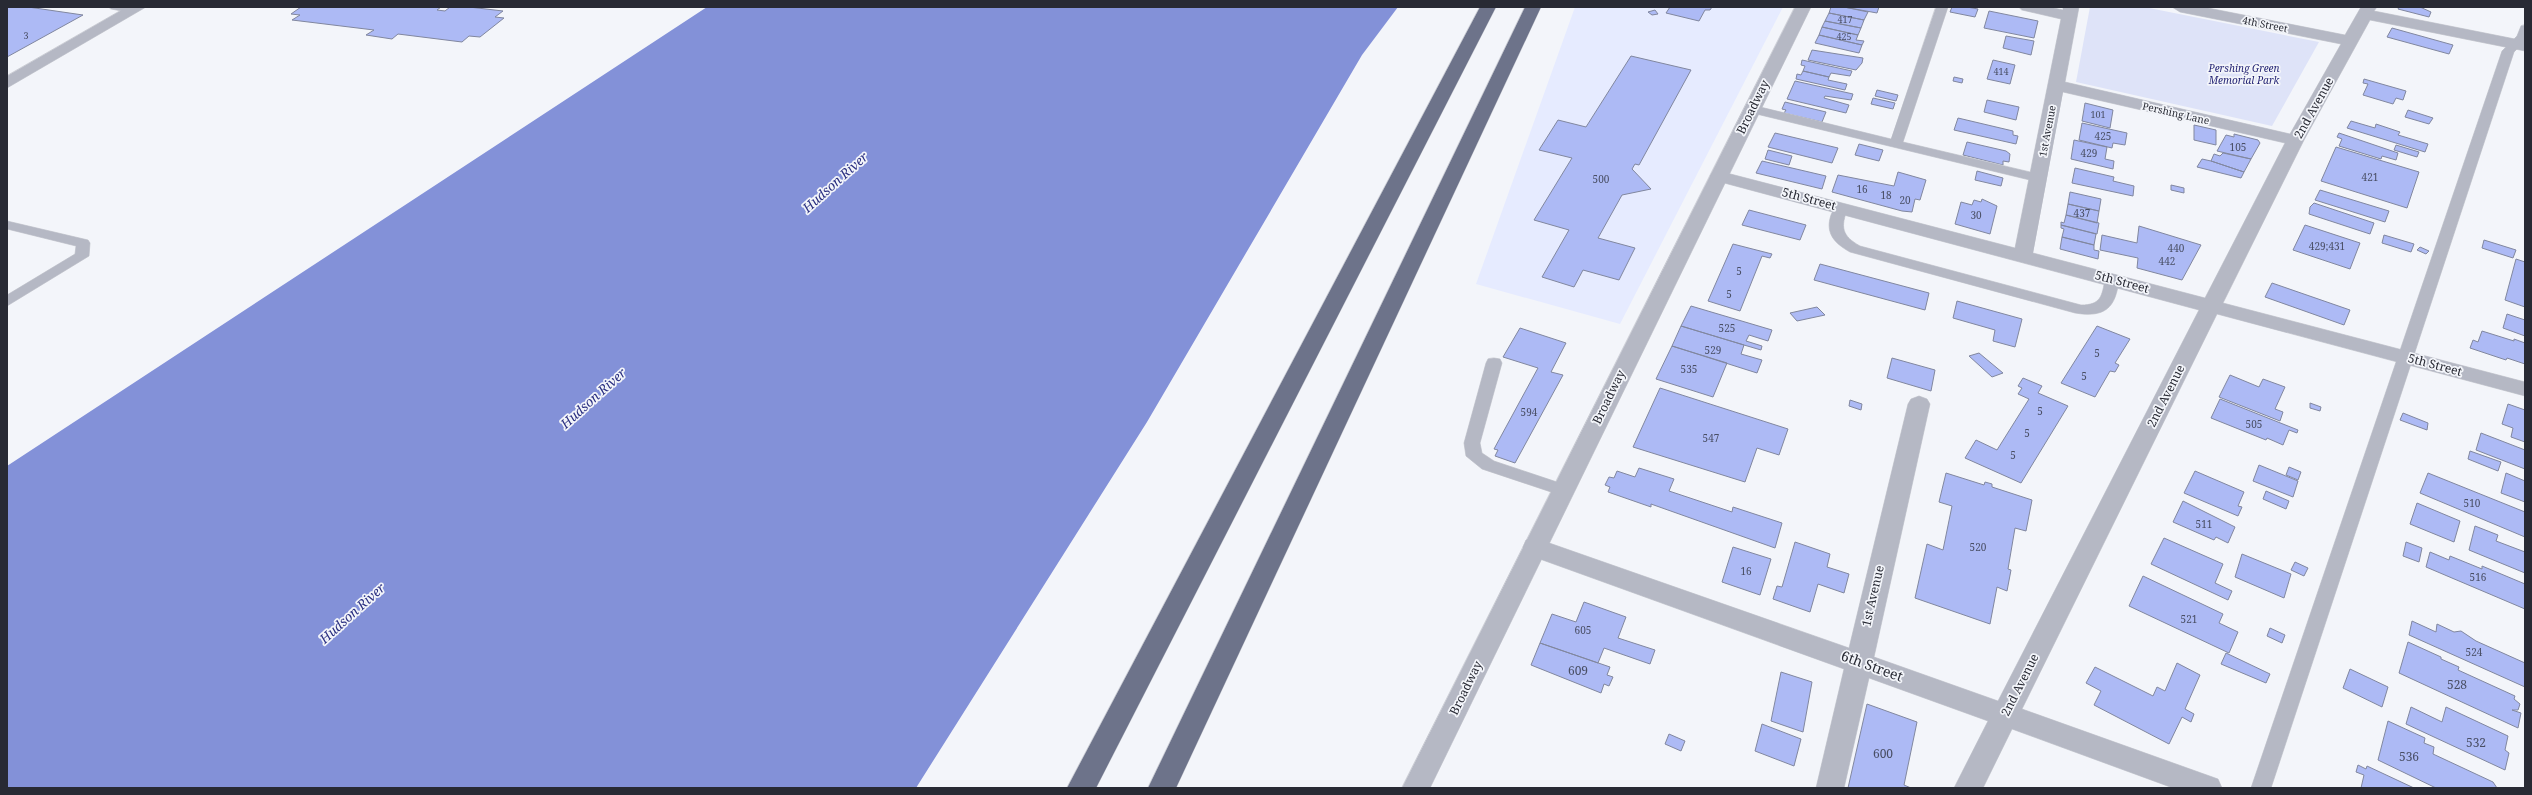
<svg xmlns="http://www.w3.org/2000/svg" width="2532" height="795" font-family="'Noto Serif',serif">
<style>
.built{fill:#e6ebff}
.green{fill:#dee3f8}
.water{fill:#8391d8}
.building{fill:#adbaf5;stroke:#81879f}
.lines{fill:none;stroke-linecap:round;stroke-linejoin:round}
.service-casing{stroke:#ced0d6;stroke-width:1}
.minor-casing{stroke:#ced0d6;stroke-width:1}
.tertiary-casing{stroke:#ced0d6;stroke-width:1}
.motorway-casing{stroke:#ced0d6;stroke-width:1}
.service{fill:#b5b8c4;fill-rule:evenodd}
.minor{fill:#b5b8c4;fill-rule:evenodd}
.tertiary{fill:#b5b8c4;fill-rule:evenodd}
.motorway{fill:#6d738a;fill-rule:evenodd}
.labels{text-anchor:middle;stroke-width:3.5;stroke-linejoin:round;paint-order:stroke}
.far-number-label{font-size:9px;fill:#494e64}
.far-street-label{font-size:10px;fill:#282a34;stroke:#f3f5fa}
.far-park-label{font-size:10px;font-style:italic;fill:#1f1f71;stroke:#f3f5fa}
.number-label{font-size:10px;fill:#494e64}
.street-label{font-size:12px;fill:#282a34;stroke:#f3f5fa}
.near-number-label{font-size:12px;fill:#494e64}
.water-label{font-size:13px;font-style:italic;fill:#2a2f81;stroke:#f3f5fa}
.near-street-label{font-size:14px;fill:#282a34;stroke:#f3f5fa}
</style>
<rect width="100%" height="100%" fill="#f3f5fa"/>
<path class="built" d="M 1575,7 L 1783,7 L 1620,324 L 1476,284 Z"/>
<path class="green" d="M 2090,7 L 2144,7 L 2319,42 L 2272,126 L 2076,82 Z"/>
<path class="water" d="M 707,7 L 1398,7 L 1362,55 L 1147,422 L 916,788 L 7,788 L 7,466 Z"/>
<path class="building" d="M 7,7 L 28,7 L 83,15 L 7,57 Z
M 301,7 L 441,7 L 437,10 L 445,11 L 450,7 L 469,7 L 503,11 L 495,17 L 504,18 L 480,37 L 469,36 L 462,42 L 398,34 L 392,39 L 366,35 L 374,30 L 292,20 L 300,15 L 291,14 Z
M 1670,7 L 1712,7 L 1710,10 L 1705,10 L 1699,21 L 1666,13 Z
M 1831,7 L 1844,7 L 1868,12 L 1864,20 L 1829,13 Z
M 1844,7 L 1879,7 L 1877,13 Z
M 1952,7 L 1967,7 L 1978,9 L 1975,17 L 1950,12 Z
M 2399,7 L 2420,7 L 2431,12 L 2429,17 L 2398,9 Z
M 1655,10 L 1658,14 L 1652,15 L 1648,12 Z
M 1989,11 L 2038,21 L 2034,38 L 1984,28 Z
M 1829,13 L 1864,20 L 1861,28 L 1825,21 Z
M 1825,21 L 1861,28 L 1858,35 L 1822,27 Z
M 1822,27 L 1858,35 L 1856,40 L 1864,41 L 1862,45 L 1819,35 Z
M 2392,28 L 2453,45 L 2449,54 L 2387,37 Z
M 1819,35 L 1862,45 L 1859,53 L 1815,43 Z
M 2006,36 L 2034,41 L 2031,55 L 2003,48 Z
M 1812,50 L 1863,58 L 1862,63 L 1856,70 L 1808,60 Z
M 1631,56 L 1691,70 L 1639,165 L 1635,164 L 1632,169 L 1651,189 L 1622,195 L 1598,238 L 1635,248 L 1619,280 L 1583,270 L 1574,287 L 1542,277 L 1569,230 L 1534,220 L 1572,158 L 1539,150 L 1558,120 L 1586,127 Z
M 1802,60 L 1852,71 L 1850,76 L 1831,73 L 1829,77 L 1803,71 L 1805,66 L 1801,65 Z
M 1993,60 L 2015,65 L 2010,84 L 1987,79 Z
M 1803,71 L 1829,77 L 1828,80 L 1847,84 L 1845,90 L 1796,79 L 1797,74 L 1801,75 Z
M 1954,77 L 1963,79 L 1962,83 L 1953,81 Z
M 2364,79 L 2406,91 L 2403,100 L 2396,98 L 2393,104 L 2363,95 L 2368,84 L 2363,83 Z
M 1795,81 L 1853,94 L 1851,100 L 1825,96 L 1824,98 L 1849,105 L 1846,113 L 1787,99 Z
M 1877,90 L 1898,95 L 1896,101 L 1875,96 Z
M 1873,98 L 1895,103 L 1893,109 L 1871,104 Z
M 1987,100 L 2019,107 L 2016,120 L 1984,112 Z
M 1785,102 L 1826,112 L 1822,122 L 1784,113 L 1786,110 L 1782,109 Z
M 2085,103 L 2113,110 L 2110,128 L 2082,121 Z
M 2408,110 L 2433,118 L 2429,124 L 2405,117 Z
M 1958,118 L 2013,131 L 2013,135 L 2018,136 L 2016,144 L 1954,130 Z
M 2351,121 L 2375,128 L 2376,124 L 2400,132 L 2398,135 L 2428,144 L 2425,152 L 2347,128 Z
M 2082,123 L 2127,133 L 2125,145 L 2113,143 L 2112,148 L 2079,140 Z
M 2194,125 L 2216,130 L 2216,145 L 2194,140 Z
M 1775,133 L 1838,148 L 1832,163 L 1768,147 Z
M 2339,133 L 2398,153 L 2396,160 L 2382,156 L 2381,159 L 2339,146 L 2342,139 L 2337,137 Z
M 2234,134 L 2258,140 L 2260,143 L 2251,159 L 2217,151 L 2226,135 L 2234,137 Z
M 2074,140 L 2107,147 L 2105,159 L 2114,161 L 2113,169 L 2071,159 Z
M 1967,142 L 2006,151 L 2010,154 L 2009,162 L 2003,161 L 2003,165 L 1963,155 Z
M 1859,144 L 1883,150 L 1879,161 L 1855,155 Z
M 2396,145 L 2419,152 L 2417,157 L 2394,150 Z
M 2336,147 L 2419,172 L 2407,208 L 2321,181 Z
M 1768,150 L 1792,156 L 1789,165 L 1765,159 Z
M 2223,153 L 2251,159 L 2244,172 L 2211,161 L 2214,154 L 2220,156 Z
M 2202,159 L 2211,161 L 2244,172 L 2241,178 L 2197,167 Z
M 1762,161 L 1826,176 L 1822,189 L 1756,173 Z
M 2075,168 L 2114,177 L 2113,181 L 2134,186 L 2133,196 L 2072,183 Z
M 1977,171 L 2003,178 L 2001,186 L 1975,180 Z
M 1898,172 L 1926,180 L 1920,200 L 1915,199 L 1912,212 L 1902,211 L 1832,192 L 1838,175 L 1894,186 Z
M 2171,185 L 2184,188 L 2184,193 L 2171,190 Z
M 2320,190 L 2389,211 L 2385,222 L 2315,200 Z
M 2070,192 L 2101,199 L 2099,211 L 2068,204 Z
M 1982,199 L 1997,206 L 1990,234 L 1955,224 L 1961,202 L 1972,205 L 1974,200 L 1981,202 Z
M 2314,203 L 2374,223 L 2370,234 L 2309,214 L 2310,207 Z
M 2068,204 L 2099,211 L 2097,223 L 2066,215 Z
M 1749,210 L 1806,225 L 1800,240 L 1742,225 Z
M 2066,215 L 2099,223 L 2097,234 L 2061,225 L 2061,222 L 2064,223 Z
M 2061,225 L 2096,234 L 2094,245 L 2062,237 L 2064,229 L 2061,228 Z
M 2305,225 L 2360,243 L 2350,269 L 2293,250 Z
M 2139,226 L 2201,245 L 2182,280 L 2137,268 L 2138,258 L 2100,250 L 2102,235 L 2137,243 Z
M 2384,235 L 2414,244 L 2411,252 L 2382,243 Z
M 2062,237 L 2094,245 L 2094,250 L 2099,251 L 2098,259 L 2060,249 Z
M 2484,240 L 2516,250 L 2513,258 L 2482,248 Z
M 1733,244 L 1772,254 L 1770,258 L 1762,256 L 1740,311 L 1708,301 Z
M 2420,247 L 2429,251 L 2426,254 L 2417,250 Z
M 2516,259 L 2525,262 L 2525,307 L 2505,300 Z
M 1820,264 L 1929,293 L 1925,310 L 1814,280 Z
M 2272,283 L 2350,310 L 2344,325 L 2265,297 Z
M 1957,301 L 2022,319 L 2015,347 L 1993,341 L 1995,330 L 1953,318 Z
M 1691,306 L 1772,330 L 1768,341 L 1749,335 L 1746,341 L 1762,346 L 1761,350 L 1744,345 L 1681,326 Z
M 1817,307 L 1825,315 L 1797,321 L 1790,313 Z
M 2507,314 L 2525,320 L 2525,336 L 2503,328 Z
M 1681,326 L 1744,345 L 1741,354 L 1762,360 L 1757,373 L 1672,346 Z
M 2097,326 L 2130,339 L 2115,363 L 2119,365 L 2115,372 L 2110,371 L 2095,397 L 2061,383 Z
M 1520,328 L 1566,343 L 1551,372 L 1563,375 L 1515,463 L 1495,456 L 1498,450 L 1494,449 L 1538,368 L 1503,357 Z
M 2482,331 L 2514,341 L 2514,339 L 2525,343 L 2525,364 L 2507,358 L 2506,360 L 2470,348 L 2473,340 L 2478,342 Z
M 1672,346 L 1727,363 L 1713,397 L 1656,379 Z
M 1979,353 L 2003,373 L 1992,377 L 1969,356 Z
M 1892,358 L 1935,370 L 1931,391 L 1887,378 Z
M 2230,375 L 2259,387 L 2263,379 L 2285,387 L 2275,409 L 2283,412 L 2280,421 L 2219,397 Z
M 2023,378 L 2042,386 L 2038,393 L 2068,406 L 2021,483 L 1965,458 L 1976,440 L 1997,450 L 2029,399 L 2018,394 L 2022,388 L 2018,386 Z
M 1660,388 L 1788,429 L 1779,455 L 1757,448 L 1745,482 L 1633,447 Z
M 2220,399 L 2298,430 L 2297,433 L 2289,430 L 2283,445 L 2267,438 L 2266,440 L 2211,418 Z
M 1850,400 L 1862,404 L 1861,410 L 1849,406 Z
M 2310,403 L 2321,407 L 2320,411 L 2310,408 Z
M 2508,404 L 2525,410 L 2525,442 L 2511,437 L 2513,428 L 2502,424 Z
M 2403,413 L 2428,423 L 2427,430 L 2400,420 Z
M 2481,433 L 2525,450 L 2525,469 L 2476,450 Z
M 2470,451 L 2501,462 L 2498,471 L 2468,459 Z
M 2259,465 L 2298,481 L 2293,497 L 2253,481 Z
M 2289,467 L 2301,472 L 2298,480 L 2286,475 Z
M 1639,468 L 1674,479 L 1669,491 L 1732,512 L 1733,507 L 1782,523 L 1775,548 L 1651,504 L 1651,507 L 1608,492 L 1610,487 L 1605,485 L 1609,477 L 1614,478 L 1617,471 L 1635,477 Z
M 2195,471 L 2244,492 L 2238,506 L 2242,507 L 2238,516 L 2184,493 Z
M 1946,473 L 1984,485 L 1985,482 L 1992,484 L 1992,487 L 2032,500 L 2026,531 L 2015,528 L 2008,569 L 2011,570 L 2007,591 L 1997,587 L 1990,624 L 1915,598 L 1927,544 L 1943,550 L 1952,506 L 1939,502 Z
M 2428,473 L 2525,512 L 2525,537 L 2420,493 Z
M 2506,473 L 2525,481 L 2525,502 L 2501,493 Z
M 2266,491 L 2289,501 L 2286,509 L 2263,499 Z
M 2183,501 L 2235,527 L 2228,543 L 2216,537 L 2214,540 L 2173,522 Z
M 2417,503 L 2460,521 L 2454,542 L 2410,524 Z
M 2475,526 L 2498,535 L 2496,541 L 2525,552 L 2525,573 L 2469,550 Z
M 2164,538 L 2223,564 L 2215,583 L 2232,591 L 2228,600 L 2151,564 Z
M 1795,542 L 1830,554 L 1827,567 L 1849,574 L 1844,593 L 1818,584 L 1810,612 L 1773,599 L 1777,586 L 1782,587 Z
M 2406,542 L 2422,548 L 2419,562 L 2403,556 Z
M 1733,547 L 1771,559 L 1760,595 L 1722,582 Z
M 2430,552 L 2449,560 L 2450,556 L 2482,569 L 2482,566 L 2525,584 L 2525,609 L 2426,567 Z
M 2242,554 L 2291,574 L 2284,598 L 2235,577 Z
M 2295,562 L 2308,568 L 2304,576 L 2291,570 Z
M 2143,576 L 2223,614 L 2219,623 L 2238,632 L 2229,653 L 2129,606 Z
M 1584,602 L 1626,617 L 1618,638 L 1655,650 L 1650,664 L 1604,648 L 1598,663 L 1540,643 L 1552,614 L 1576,622 Z
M 2412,621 L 2436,632 L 2437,624 L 2454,632 L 2461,631 L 2476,641 L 2525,663 L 2525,687 L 2409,635 Z
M 2270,628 L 2285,635 L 2282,643 L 2267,636 Z
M 2408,642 L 2441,657 L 2441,659 L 2459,667 L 2458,670 L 2515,696 L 2514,699 L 2520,704 L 2518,710 L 2512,710 L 2521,713 L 2518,728 L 2399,673 Z
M 1540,643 L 1610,667 L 1607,675 L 1613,677 L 1609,686 L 1604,684 L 1601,693 L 1531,665 Z
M 2226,653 L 2270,674 L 2266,683 L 2221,664 Z
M 2177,663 L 2200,675 L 2185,709 L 2194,714 L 2191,722 L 2182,717 L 2169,744 L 2094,705 L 2101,691 L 2086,683 L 2095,667 L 2153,696 L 2157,687 L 2165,691 Z
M 2350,669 L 2388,687 L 2382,707 L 2343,688 Z
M 1781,672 L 1812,682 L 1803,732 L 1771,721 Z
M 1867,704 L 1917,722 L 1904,785 L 1911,788 L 1848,788 Z
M 2411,707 L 2442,722 L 2446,707 L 2508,736 L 2505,750 L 2509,753 L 2505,770 L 2406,724 Z
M 2388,721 L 2425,738 L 2424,743 L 2434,747 L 2433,754 L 2493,782 L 2497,788 L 2436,788 L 2378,760 Z
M 1762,724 L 1801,739 L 1794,766 L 1755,751 Z
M 1669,734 L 1685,741 L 1681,751 L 1665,744 Z
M 2358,765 L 2366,769 L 2367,766 L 2414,788 L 2361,788 L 2364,775 L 2356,772 Z"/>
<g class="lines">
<defs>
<path id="service" d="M 109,7 L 135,7 L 139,10 L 133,13 L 111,9 Z
M 1936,7 L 1948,7 L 1903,142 L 2043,175 L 2045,178 L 2043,181 L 2038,182 L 1748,112 L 1746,109 L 1752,105 L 1891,139 Z
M 2525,25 L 2525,41 L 2514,52 L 2271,788 L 2251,788 L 2502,51 L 2517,36 L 2521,26 Z
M 1841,204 L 1848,208 C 1840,227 1842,236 1860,246 L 2081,305 C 2101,305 2102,296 2105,279 L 2112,274 L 2119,279 C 2116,308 2105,318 2075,313 L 1850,252 C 1834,243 1825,233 1831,215 C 1834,209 1835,205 1841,204 Z
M 7,221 L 88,240 L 90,243 L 89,256 L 7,306 L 7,295 L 75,254 L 76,246 L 7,229 Z
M 1494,358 L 1500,359 L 1502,363 L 1480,443 L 1482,453 L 1494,461 L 1569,486 L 1572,490 L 1569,494 L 1563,496 L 1482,469 L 1466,456 L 1464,443 L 1486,363 L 1488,359 Z"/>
<path id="minor" d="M 127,7 L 146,7 L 7,88 L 7,76 Z
M 2019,7 L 2049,7 L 2063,10 L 2063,7 L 2079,7 L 2065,82 L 2290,134 L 2341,44 L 2180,12 L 2172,7 L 2203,7 L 2345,35 L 2361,7 L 2377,7 L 2374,11 L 2525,41 L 2525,51 L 2370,20 L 2304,140 L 2223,303 L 2525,382 L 2525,396 L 2217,314 L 2022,709 L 2218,779 L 2222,788 L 2173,788 L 2012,729 L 1983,788 L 1954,788 L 1988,721 L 1869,678 L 1844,788 L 1816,788 L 1844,669 L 1526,554 L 1523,547 L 1526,540 L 1535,538 L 1849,648 L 1908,404 L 1911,399 L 1919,396 L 1927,399 L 1930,404 L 1874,657 L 1998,701 L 2199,310 L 1713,180 L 1710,176 L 1713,172 L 1719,171 L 2015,248 L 2061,19 L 2022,10 ZM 2063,92 L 2285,143 L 2205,298 L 2033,253 Z"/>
<path id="tertiary" d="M 1795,7 L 1811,7 L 1430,788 L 1402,788 Z"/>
<path id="motorway" d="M 1480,7 L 1496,7 L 1096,788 L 1067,788 Z
M 1525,7 L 1541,7 L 1176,788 L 1148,788 Z"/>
</defs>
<use href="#service" class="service-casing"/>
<use href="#minor" class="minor-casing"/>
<use href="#tertiary" class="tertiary-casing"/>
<use href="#motorway" class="motorway-casing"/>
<use href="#service" class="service"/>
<use href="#minor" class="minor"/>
<use href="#tertiary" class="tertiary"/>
<use href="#motorway" class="motorway"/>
</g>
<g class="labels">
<g class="far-number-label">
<text x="1845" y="23">417</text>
<text x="26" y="39">3</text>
<text x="1844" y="40">425</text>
<text x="2001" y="75">414</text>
<text x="2098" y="118">101</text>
</g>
<g class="far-street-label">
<text transform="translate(2265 24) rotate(11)" y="4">4th Street</text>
<text transform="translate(2176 113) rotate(13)" y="4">Pershing Lane</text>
<text transform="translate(2047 131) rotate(-79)" y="4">1st Avenue</text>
</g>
<g class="far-park-label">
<text x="2244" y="72">Pershing Green<tspan x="2244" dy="12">Memorial Park</tspan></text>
</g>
<g class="number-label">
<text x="2103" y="140">425</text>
<text x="2238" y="151">105</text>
<text x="2089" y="157">429</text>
<text x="2370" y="181">421</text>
<text x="1601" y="183">500</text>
<text x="1862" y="193">16</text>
<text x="1886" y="199">18</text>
<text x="1905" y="204">20</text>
<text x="2082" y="217">437</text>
<text x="1976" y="219">30</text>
<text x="2327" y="250">429;431</text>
<text x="2176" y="252">440</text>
<text x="2167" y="265">442</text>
<text x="1739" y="275">5</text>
<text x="1729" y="298">5</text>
<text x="1727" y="332">525</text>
<text x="1713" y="354">529</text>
<text x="2097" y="357">5</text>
<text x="1689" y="373">535</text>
<text x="2084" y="380">5</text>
<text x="2040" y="415">5</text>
<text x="1529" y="416">594</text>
<text x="2254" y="428">505</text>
<text x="2027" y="437">5</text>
<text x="1711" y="442">547</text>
<text x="2013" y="459">5</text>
<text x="2472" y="507">510</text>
<text x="2204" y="528">511</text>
<text x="1978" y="551">520</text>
<text x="1746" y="575">16</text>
<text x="2478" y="581">516</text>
<text x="2189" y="623">521</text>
<text x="1583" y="634">605</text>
<text x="2474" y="656">524</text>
</g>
<g class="street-label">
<text transform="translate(1753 107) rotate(-64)" y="4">Broadway</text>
<text transform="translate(2314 108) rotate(-61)" y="4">2nd Avenue</text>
<text transform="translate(1809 199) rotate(15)" y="4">5th Street</text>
<text transform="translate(2122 282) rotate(15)" y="4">5th Street</text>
<text transform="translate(2435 365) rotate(15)" y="4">5th Street</text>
<text transform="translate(2166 396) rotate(-63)" y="4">2nd Avenue</text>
<text transform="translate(1609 397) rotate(-64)" y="4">Broadway</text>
<text transform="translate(1873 596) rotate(-77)" y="4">1st Avenue</text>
<text transform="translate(2020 685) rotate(-63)" y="4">2nd Avenue</text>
<text transform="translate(1466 688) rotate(-64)" y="4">Broadway</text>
</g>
<g class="near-number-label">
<text x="1578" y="675">609</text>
<text x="2457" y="689">528</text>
<text x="2476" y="747">532</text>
<text x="1883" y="758">600</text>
<text x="2409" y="761">536</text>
</g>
<g class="water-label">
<text transform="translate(835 182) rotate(-42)" y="5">Hudson River</text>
<text transform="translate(593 398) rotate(-42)" y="5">Hudson River</text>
<text transform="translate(352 613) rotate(-42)" y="5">Hudson River</text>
</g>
<g class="near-street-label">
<text transform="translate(1872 666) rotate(20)" y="5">6th Street</text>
</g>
</g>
<rect width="2532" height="795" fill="none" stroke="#282a34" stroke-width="16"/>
</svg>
